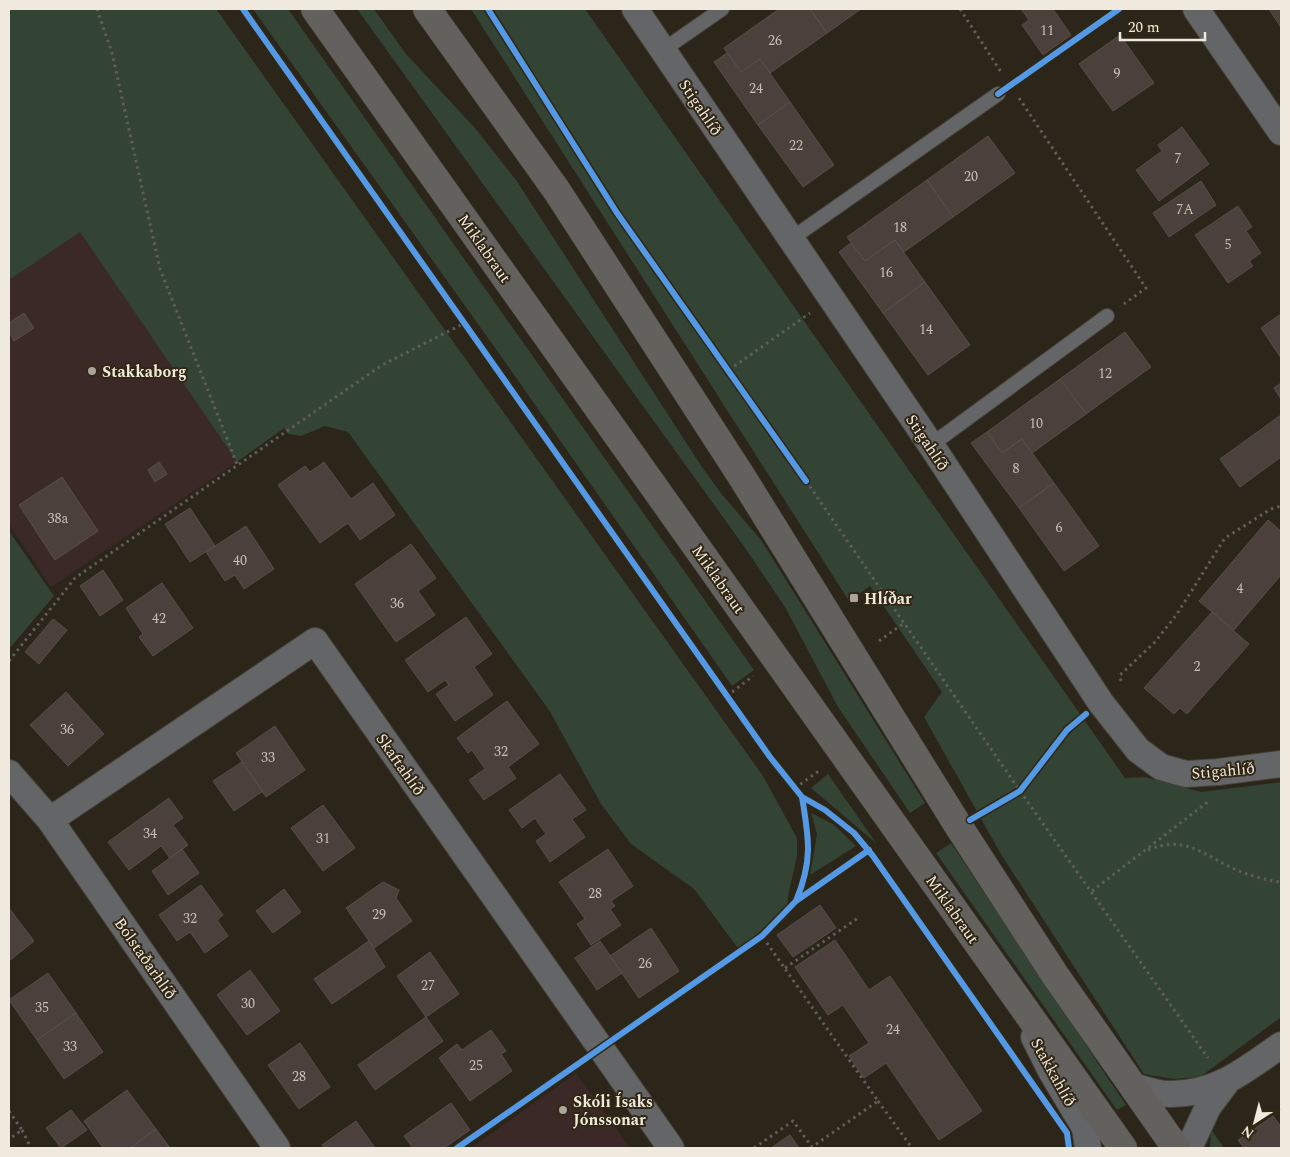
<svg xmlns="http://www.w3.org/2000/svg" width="1290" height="1157" font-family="Spectral,serif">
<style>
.education{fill:#3b2927}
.green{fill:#334334}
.building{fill:#4b403b;stroke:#584f4a}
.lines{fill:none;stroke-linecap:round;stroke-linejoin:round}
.lane-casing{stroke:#454037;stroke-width:16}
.street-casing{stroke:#454037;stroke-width:28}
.highway-casing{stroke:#454037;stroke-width:29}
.path{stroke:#605e5b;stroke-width:3;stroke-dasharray:2.5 4;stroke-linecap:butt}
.lane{stroke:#636566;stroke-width:14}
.street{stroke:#636566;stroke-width:26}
.highway{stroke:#62615e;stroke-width:28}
.cycleway-casing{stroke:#312714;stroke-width:9}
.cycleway{stroke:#5399e6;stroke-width:6}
.poi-dot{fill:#aba499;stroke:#312714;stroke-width:2}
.labels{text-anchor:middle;stroke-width:4;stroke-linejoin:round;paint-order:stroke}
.number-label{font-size:14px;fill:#c7bfb5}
.street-label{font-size:16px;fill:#f0e9de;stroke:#312714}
.poi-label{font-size:16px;font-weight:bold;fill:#f0e9de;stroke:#312714;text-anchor:start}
</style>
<rect width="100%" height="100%" fill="#2b251a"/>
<path class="education" d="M 80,231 L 237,462 L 51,587 L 9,524 L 9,280 Z
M 576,1073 L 630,1148 L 471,1148 Z"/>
<path class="green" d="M 9,9 L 216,9 L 763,776 L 797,838 L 797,856 L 788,896 L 787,918 L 740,951 L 694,889 L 631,844 L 601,804 L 549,710 L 348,432 L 325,426 L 301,436 L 288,434 L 284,428 L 237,462 L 80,232 L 9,280 Z
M 253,9 L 288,9 L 754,670 L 732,686 L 503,359 Z
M 357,9 L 374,9 L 406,54 L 475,128 L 516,180 L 702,467 L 720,492 L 761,540 L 925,803 L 910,813 L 838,707 L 785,607 L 743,545 Z
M 471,9 L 585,9 L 1125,778 L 1145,777 L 1201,792 L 1281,782 L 1281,1017 L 1200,1077 L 1174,1079 L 1144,1074 L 1002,856 L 924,717 L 942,692 L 870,586 L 849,601 Z
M 9,531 L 54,596 L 9,649 Z
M 828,774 L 877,844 L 811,788 Z
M 811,813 L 833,824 L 856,846 L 810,875 L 817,834 Z
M 951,843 L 1126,1105 L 1117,1110 L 936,853 Z
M 1211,1129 L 1224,1148 L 1210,1148 Z"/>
<path class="building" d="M 779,9 L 810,9 L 827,33 L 770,73 L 760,59 L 741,72 L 724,48 Z
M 810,9 L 861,9 L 827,33 Z
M 1021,9 L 1053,9 L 1071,35 L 1043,55 L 1022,25 L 1029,20 Z
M 1269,9 L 1281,9 L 1281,25 L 1280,26 Z
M 1120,35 L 1154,83 L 1113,111 L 1079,64 Z
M 727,53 L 741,72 L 760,59 L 790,102 L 758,125 L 714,62 Z
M 790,102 L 834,165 L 803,187 L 758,125 Z
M 1182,127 L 1209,164 L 1159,201 L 1136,170 L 1162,151 L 1158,145 Z
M 988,136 L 1015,173 L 953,217 L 927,180 Z
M 927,180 L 953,217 L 904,252 L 895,240 L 865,261 L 847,237 Z
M 1201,181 L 1216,205 L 1169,237 L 1153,213 Z
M 1238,206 L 1252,227 L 1246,231 L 1261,253 L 1249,261 L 1253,266 L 1228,283 L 1195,235 Z
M 895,240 L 925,282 L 883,313 L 839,252 L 851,243 L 865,261 Z
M 925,282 L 970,345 L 928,375 L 883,313 Z
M 24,313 L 34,328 L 14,341 L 9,332 L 9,323 Z
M 1281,314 L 1281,358 L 1261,328 Z
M 1125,332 L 1151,367 L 1086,414 L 1060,379 Z
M 1060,379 L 1086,414 L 1032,453 L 1022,439 L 1002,453 L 987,432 Z
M 1281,383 L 1281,399 L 1274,388 Z
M 1281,415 L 1281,457 L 1240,487 L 1220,459 Z
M 987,432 L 1002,453 L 1022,439 L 1054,483 L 1019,508 L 971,443 Z
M 159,462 L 167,474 L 155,482 L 148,470 Z
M 324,462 L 351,499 L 373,483 L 395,515 L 360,540 L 348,523 L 320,543 L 278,485 L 305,466 L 310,472 Z
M 62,477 L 98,531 L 55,560 L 19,505 Z
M 1054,483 L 1099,546 L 1064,571 L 1019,508 Z
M 190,508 L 215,546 L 190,562 L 165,524 Z
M 1268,520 L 1281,531 L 1281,575 L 1234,630 L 1199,601 Z
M 246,526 L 274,569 L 244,589 L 235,575 L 225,581 L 206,552 Z
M 411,544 L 436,578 L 418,591 L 435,615 L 396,642 L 355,584 Z
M 103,570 L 123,600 L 100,616 L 80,586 Z
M 162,583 L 193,628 L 153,656 L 139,637 L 143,634 L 126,608 Z
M 1212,612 L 1249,644 L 1187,714 L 1180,708 L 1174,714 L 1144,688 Z
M 466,617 L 492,654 L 474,667 L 493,695 L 455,721 L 436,694 L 449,685 L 445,680 L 428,692 L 405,660 Z
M 53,619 L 67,630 L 39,664 L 25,652 Z
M 66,692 L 104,734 L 68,766 L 30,725 Z
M 507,701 L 539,744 L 508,767 L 516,778 L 484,800 L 469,780 L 485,769 L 472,750 L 468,753 L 457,738 Z
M 275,726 L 305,770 L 266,797 L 236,753 Z
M 242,762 L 263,791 L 234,811 L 213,781 Z
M 560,774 L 586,810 L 572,819 L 585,837 L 550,862 L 536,841 L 546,834 L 535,818 L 522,828 L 509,810 Z
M 169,798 L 183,818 L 173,825 L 188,845 L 170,858 L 161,846 L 129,870 L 108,842 Z
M 323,805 L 355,848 L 323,871 L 291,828 Z
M 182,849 L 199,873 L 168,895 L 152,871 Z
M 608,849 L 633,886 L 611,901 L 615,906 L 610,909 L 621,925 L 591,945 L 577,924 L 585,919 L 559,882 Z
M 383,882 L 399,890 L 396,898 L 412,921 L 374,948 L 346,908 Z
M 201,885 L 223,915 L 217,920 L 228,936 L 205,953 L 190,932 L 177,941 L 159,915 Z
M 284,889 L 301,912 L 273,933 L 256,911 Z
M 820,905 L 836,928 L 793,957 L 777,935 Z
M 9,908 L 34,941 L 9,961 Z
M 651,928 L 679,971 L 639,998 L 610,956 Z
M 835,940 L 869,990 L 890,976 L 982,1111 L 939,1140 L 886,1063 L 864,1078 L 849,1056 L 869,1043 L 843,1005 L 828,1015 L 795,967 Z
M 369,941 L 385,967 L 332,1004 L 314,979 Z
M 600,941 L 622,973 L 597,990 L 575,958 Z
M 430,952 L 459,994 L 426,1017 L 397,976 Z
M 250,970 L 280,1011 L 247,1035 L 217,995 Z
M 48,973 L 76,1013 L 37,1040 L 9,1000 Z
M 76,1013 L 103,1052 L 64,1079 L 37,1040 Z
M 426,1017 L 443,1041 L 375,1090 L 358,1065 Z
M 491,1030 L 506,1051 L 501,1054 L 512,1071 L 470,1101 L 439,1058 L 457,1044 L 462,1050 Z
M 300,1043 L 330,1087 L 299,1109 L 268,1065 Z
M 127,1090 L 156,1129 L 130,1148 L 103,1148 L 84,1121 Z
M 451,1103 L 470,1130 L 444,1148 L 413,1148 L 404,1136 Z
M 71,1110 L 87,1130 L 61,1148 L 46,1128 Z
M 1273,1116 L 1281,1127 L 1281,1148 L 1244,1148 L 1238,1140 Z
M 356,1121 L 375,1148 L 324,1148 L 322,1145 Z
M 156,1129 L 170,1148 L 130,1148 Z
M 790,1135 L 799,1148 L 771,1148 Z"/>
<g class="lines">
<defs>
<path id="lane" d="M 663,50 L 722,9
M 791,239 L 998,94
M 931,445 L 1107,316"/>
<path id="street" d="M 635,9 L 931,445 L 1101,703 L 1138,750 L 1161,767 L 1186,774 L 1218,772 L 1281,764
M 1196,9 L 1281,132
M 9,773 L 50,820 L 277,1148
M 50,820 L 315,641 L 671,1148
M 1034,1037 L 1051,1071 L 1085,1128 L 1088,1148
M 1133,1086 C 1144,1089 1159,1095 1171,1094 C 1217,1094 1245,1070 1281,1045
M 1189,1148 L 1208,1107 L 1226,1083"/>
<path id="highway" d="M 315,9 L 1123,1148
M 427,9 L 557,191 L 742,477 L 959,827 L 1055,975 L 1176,1148"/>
</defs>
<use href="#lane" class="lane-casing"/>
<use href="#street" class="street-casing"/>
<use href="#highway" class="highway-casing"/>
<path class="path" d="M 97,9 L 112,53 L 160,269 L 237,464
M 960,9 L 1001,72
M 1019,98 L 1146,288 L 1124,304
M 729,370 L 810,313
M 806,481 L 1020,791 L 1208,1058
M 879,641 L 904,623
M 9,661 L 75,578 L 382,365 L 465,323
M 1121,681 L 1120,675 L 1155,642 L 1177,614 L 1225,538 L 1271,509 L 1281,506
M 727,696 L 753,676
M 795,788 L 820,770
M 1148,850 C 1184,835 1201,853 1232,868 C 1248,875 1264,880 1281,882
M 1092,891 L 1209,801
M 785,968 L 858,918
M 622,1034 L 762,936 L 796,901
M 878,1101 L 912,1148
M 9,1111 L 22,1130 L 9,1139
M 22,1130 L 31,1148
M 754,1148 L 793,1121 L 812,1147 L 878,1101 L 762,936"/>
<use href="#lane" class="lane"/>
<use href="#street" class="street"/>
<use href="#highway" class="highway"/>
<defs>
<path id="cycleway" d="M 243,9 L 770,757 L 802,797 L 825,810 L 854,833 L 873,856 L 1067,1133 L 1069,1148
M 488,9 L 617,213 L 806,481
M 998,94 L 1119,9
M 802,797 C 809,839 813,860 796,901 L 869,850
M 970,820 L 1020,791 L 1067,730 L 1086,714
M 457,1148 L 762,936 L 796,901"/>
</defs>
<use href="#cycleway" class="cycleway-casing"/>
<use href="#cycleway" class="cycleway"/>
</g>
<g class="poi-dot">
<circle cx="92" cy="371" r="5"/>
<rect x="849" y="593" width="10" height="10" rx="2.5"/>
<circle cx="563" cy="1110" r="5"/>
</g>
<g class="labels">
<g class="number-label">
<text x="1047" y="35">11</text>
<text x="775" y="45">26</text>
<text x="1117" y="78">9</text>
<text x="756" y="93">24</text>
<text x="796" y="150">22</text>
<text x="1178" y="163">7</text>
<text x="971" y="181">20</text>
<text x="1185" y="214">7A</text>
<text x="900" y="232">18</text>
<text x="1228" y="249">5</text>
<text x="886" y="277">16</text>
<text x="926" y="334">14</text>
<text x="1105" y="378">12</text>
<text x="1036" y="428">10</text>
<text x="1016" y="473">8</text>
<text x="58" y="523">38a</text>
<text x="1059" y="532">6</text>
<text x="240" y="565">40</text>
<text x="1240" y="593">4</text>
<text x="397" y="608">36</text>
<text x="159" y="623">42</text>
<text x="1197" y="671">2</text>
<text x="67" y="734">36</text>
<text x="501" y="756">32</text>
<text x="268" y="762">33</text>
<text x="150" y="838">34</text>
<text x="323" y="843">31</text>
<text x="595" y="898">28</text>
<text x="379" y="919">29</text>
<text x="190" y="923">32</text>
<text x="645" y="968">26</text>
<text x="428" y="990">27</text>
<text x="248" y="1008">30</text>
<text x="42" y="1012">35</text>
<text x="893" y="1034">24</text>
<text x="70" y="1051">33</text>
<text x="476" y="1070">25</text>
<text x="299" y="1081">28</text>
</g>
<g class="street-label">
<text transform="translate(701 107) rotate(56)" y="6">Stigahlíð</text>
<text transform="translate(485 248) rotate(55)" y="6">Miklabraut</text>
<text transform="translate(928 442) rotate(56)" y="6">Stigahlíð</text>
<text transform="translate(719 579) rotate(55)" y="6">Miklabraut</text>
<text transform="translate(401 764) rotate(55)" y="6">Skaftahlíð</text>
<text transform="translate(1223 770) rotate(-5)" y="6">Stigahlíð</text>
<text transform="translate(953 909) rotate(55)" y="6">Miklabraut</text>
<text transform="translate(146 958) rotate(55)" y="6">Bólstaðarhlíð</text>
<text transform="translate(1054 1072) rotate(61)" y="6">Stakkahlíð</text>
</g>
<g class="poi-label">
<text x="102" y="377">Stakkaborg</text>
<text x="864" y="604">Hlíðar</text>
<text x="573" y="1107">Skóli Ísaks<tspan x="573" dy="18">Jónssonar</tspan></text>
</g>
</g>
<rect width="1290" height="1157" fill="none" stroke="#f0e9de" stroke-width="20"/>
<g transform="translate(1255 1122) rotate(216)" stroke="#312714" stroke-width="4" paint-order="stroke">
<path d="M0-4L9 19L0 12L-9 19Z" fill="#f0e9de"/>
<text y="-8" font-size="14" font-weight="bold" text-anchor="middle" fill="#f0e9de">N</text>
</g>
<path d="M1120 32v8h85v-8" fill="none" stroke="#f0e9de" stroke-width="2.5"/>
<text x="1128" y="32" font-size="15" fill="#f0e9de" stroke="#312714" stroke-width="4" paint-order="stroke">20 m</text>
</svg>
